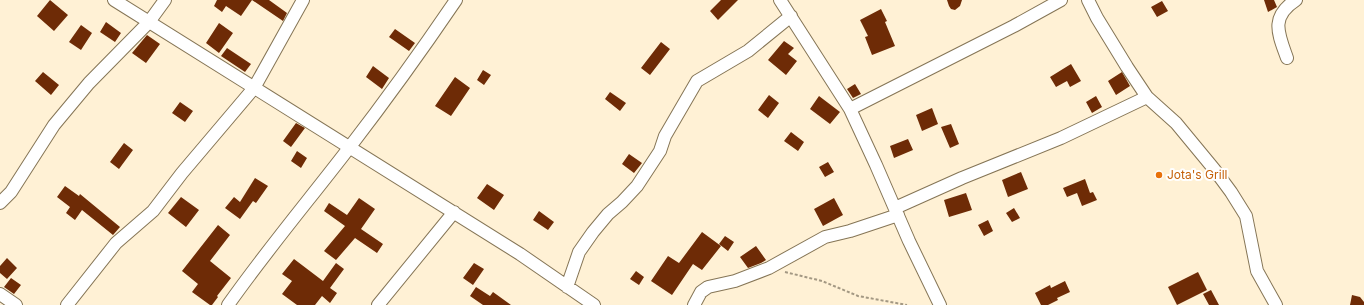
<svg xmlns="http://www.w3.org/2000/svg" width="1364" height="305" font-family="Inter,sans-serif">
<style>
.building{fill:#6e2b06}
.lines{fill:none;stroke-linecap:round;stroke-linejoin:round}
.street-casing{stroke:#857556;stroke-width:14}
.path{stroke:#a39883;stroke-width:2;stroke-dasharray:3 2;stroke-linecap:butt}
.street{stroke:#fff;stroke-width:12}
.food-dot{fill:#e8710a;stroke:#fff;stroke-width:1.5}
.labels{text-anchor:middle;stroke-width:4;stroke-linejoin:round;paint-order:stroke}
.food-label{font-size:12px;fill:#c56008;stroke:#fff;text-anchor:start}
</style>
<rect width="100%" height="100%" fill="#fff1d5"/>
<path class="building" d="M 50,0 L 68,15 L 54,31 L 37,16 Z
M 217,0 L 269,0 L 287,13 L 283,21 L 252,0 L 241,16 L 226,6 L 222,12 L 214,6 Z
M 721,0 L 738,0 L 718,20 L 710,11 Z
M 947,0 L 962,0 L 960,6 L 955,10 L 951,9 L 949,6 Z
M 1264,0 L 1274,0 L 1277,7 L 1268,12 Z
M 1162,1 L 1168,11 L 1157,17 L 1151,7 Z
M 881,9 L 887,21 L 885,22 L 895,46 L 872,55 L 865,37 L 868,36 L 860,20 Z
M 106,22 L 121,33 L 115,42 L 100,32 Z
M 219,23 L 233,33 L 219,53 L 206,43 Z
M 81,25 L 92,33 L 81,50 L 69,42 Z
M 395,29 L 415,43 L 409,51 L 389,37 Z
M 147,35 L 160,44 L 146,63 L 132,53 Z
M 784,41 L 794,48 L 788,54 L 797,61 L 786,75 L 768,60 Z
M 661,42 L 670,49 L 650,75 L 641,68 Z
M 227,48 L 251,64 L 245,72 L 221,56 Z
M 1071,64 L 1081,81 L 1070,87 L 1067,81 L 1056,87 L 1050,77 Z
M 373,66 L 389,78 L 382,89 L 366,77 Z
M 483,70 L 491,75 L 484,85 L 477,80 Z
M 43,72 L 59,85 L 51,95 L 35,81 Z
M 1122,72 L 1130,86 L 1116,95 L 1108,81 Z
M 455,77 L 470,88 L 451,116 L 435,106 Z
M 855,84 L 861,94 L 853,98 L 847,89 Z
M 610,92 L 626,103 L 620,111 L 605,99 Z
M 769,95 L 779,103 L 768,118 L 758,110 Z
M 819,96 L 840,112 L 830,124 L 810,109 Z
M 1096,96 L 1102,107 L 1092,113 L 1086,102 Z
M 180,102 L 193,111 L 185,122 L 172,113 Z
M 932,108 L 938,124 L 922,131 L 916,115 Z
M 296,123 L 305,128 L 291,147 L 283,141 Z
M 951,124 L 959,144 L 950,148 L 941,127 Z
M 791,132 L 804,142 L 798,151 L 784,141 Z
M 908,139 L 913,150 L 894,158 L 890,146 Z
M 124,143 L 133,150 L 119,169 L 110,162 Z
M 297,151 L 307,158 L 301,168 L 291,161 Z
M 629,154 L 642,163 L 634,173 L 622,164 Z
M 828,162 L 834,172 L 825,177 L 819,167 Z
M 1021,172 L 1028,189 L 1008,197 L 1002,180 Z
M 255,178 L 268,186 L 256,203 L 253,201 L 240,219 L 225,208 L 234,197 L 240,202 Z
M 1085,179 L 1090,193 L 1093,192 L 1097,200 L 1082,206 L 1077,193 L 1067,197 L 1063,188 Z
M 487,184 L 504,195 L 494,210 L 477,198 Z
M 65,186 L 79,196 L 80,194 L 120,227 L 113,235 L 82,210 L 75,220 L 66,213 L 70,207 L 57,197 Z
M 966,193 L 972,210 L 949,217 L 944,200 Z
M 181,197 L 199,210 L 186,227 L 168,213 Z
M 359,198 L 375,209 L 361,229 L 383,244 L 377,253 L 355,238 L 336,260 L 324,251 L 345,226 L 324,211 L 329,203 L 347,215 Z
M 834,198 L 843,215 L 823,226 L 814,209 Z
M 1014,208 L 1020,218 L 1012,222 L 1006,213 Z
M 539,211 L 554,222 L 548,230 L 533,220 Z
M 988,220 L 993,231 L 984,236 L 978,225 Z
M 218,225 L 230,235 L 210,261 L 231,278 L 217,296 L 218,297 L 212,305 L 210,305 L 192,292 L 198,284 L 182,271 Z
M 702,232 L 721,246 L 702,270 L 693,264 L 672,295 L 651,281 L 668,256 L 679,263 Z
M 725,236 L 734,242 L 728,251 L 719,244 Z
M 756,246 L 766,260 L 761,263 L 748,268 L 740,257 Z
M 7,258 L 17,268 L 7,279 L 0,273 L 0,266 Z
M 294,259 L 323,281 L 336,263 L 344,269 L 330,288 L 337,293 L 330,303 L 322,296 L 315,305 L 297,305 L 282,294 L 292,281 L 282,274 Z
M 474,263 L 484,269 L 473,285 L 463,278 Z
M 636,271 L 644,277 L 639,285 L 630,279 Z
M 1198,272 L 1207,290 L 1177,305 L 1168,287 Z
M 11,278 L 21,285 L 14,294 L 4,287 Z
M 1065,281 L 1070,292 L 1057,298 L 1058,300 L 1048,305 L 1041,305 L 1035,293 L 1050,285 L 1051,288 Z
M 476,287 L 490,296 L 493,292 L 511,305 L 483,305 L 470,296 Z
M 1211,290 L 1219,305 L 1209,305 L 1203,294 Z
M 1352,295 L 1360,297 L 1364,302 L 1364,305 L 1350,305 Z"/>
<g class="lines">
<defs>
<path id="street" d="M 114,0 L 520,254 L 594,305
M 780,0 L 850,109 L 876,165 L 909,241 L 940,305
M 1088,0 L 1097,18 L 1127,67 L 1147,97 L 1176,123 L 1214,169 L 1231,192 L 1246,216 L 1257,271 L 1276,305
M 1287,58 C 1278,33 1270,17 1296,0
M 850,109 L 1014,26 L 1061,0
M 0,203 L 11,192 L 54,125 L 89,83 L 149,22 L 165,0
M 895,208 L 962,178 L 1061,138 L 1147,97
M 567,287 L 579,252 L 593,232 L 608,214 L 622,202 L 637,186 L 660,151 L 665,136 L 697,81 L 748,51 L 791,16
M 0,294 L 16,305
M 67,305 L 116,243 L 153,211 L 182,173 L 254,88 L 303,0
M 228,305 C 266,251 309,200 349,148 C 386,100 422,50 456,0
M 378,305 L 454,212
M 694,305 L 701,292 L 708,287 L 735,281 L 769,268 L 825,237 L 850,231 L 898,215"/>
</defs>
<use href="#street" class="street-casing"/>
<path class="path" d="M 785,272 L 822,281 L 858,296 L 907,305"/>
<use href="#street" class="street"/>
</g>
<circle class="food-dot" cx="1159" cy="175" r="4"/>
<g class="labels">
<g class="food-label">
<text x="1167" y="179">Jota's Grill</text>
</g>
</g>
</svg>
